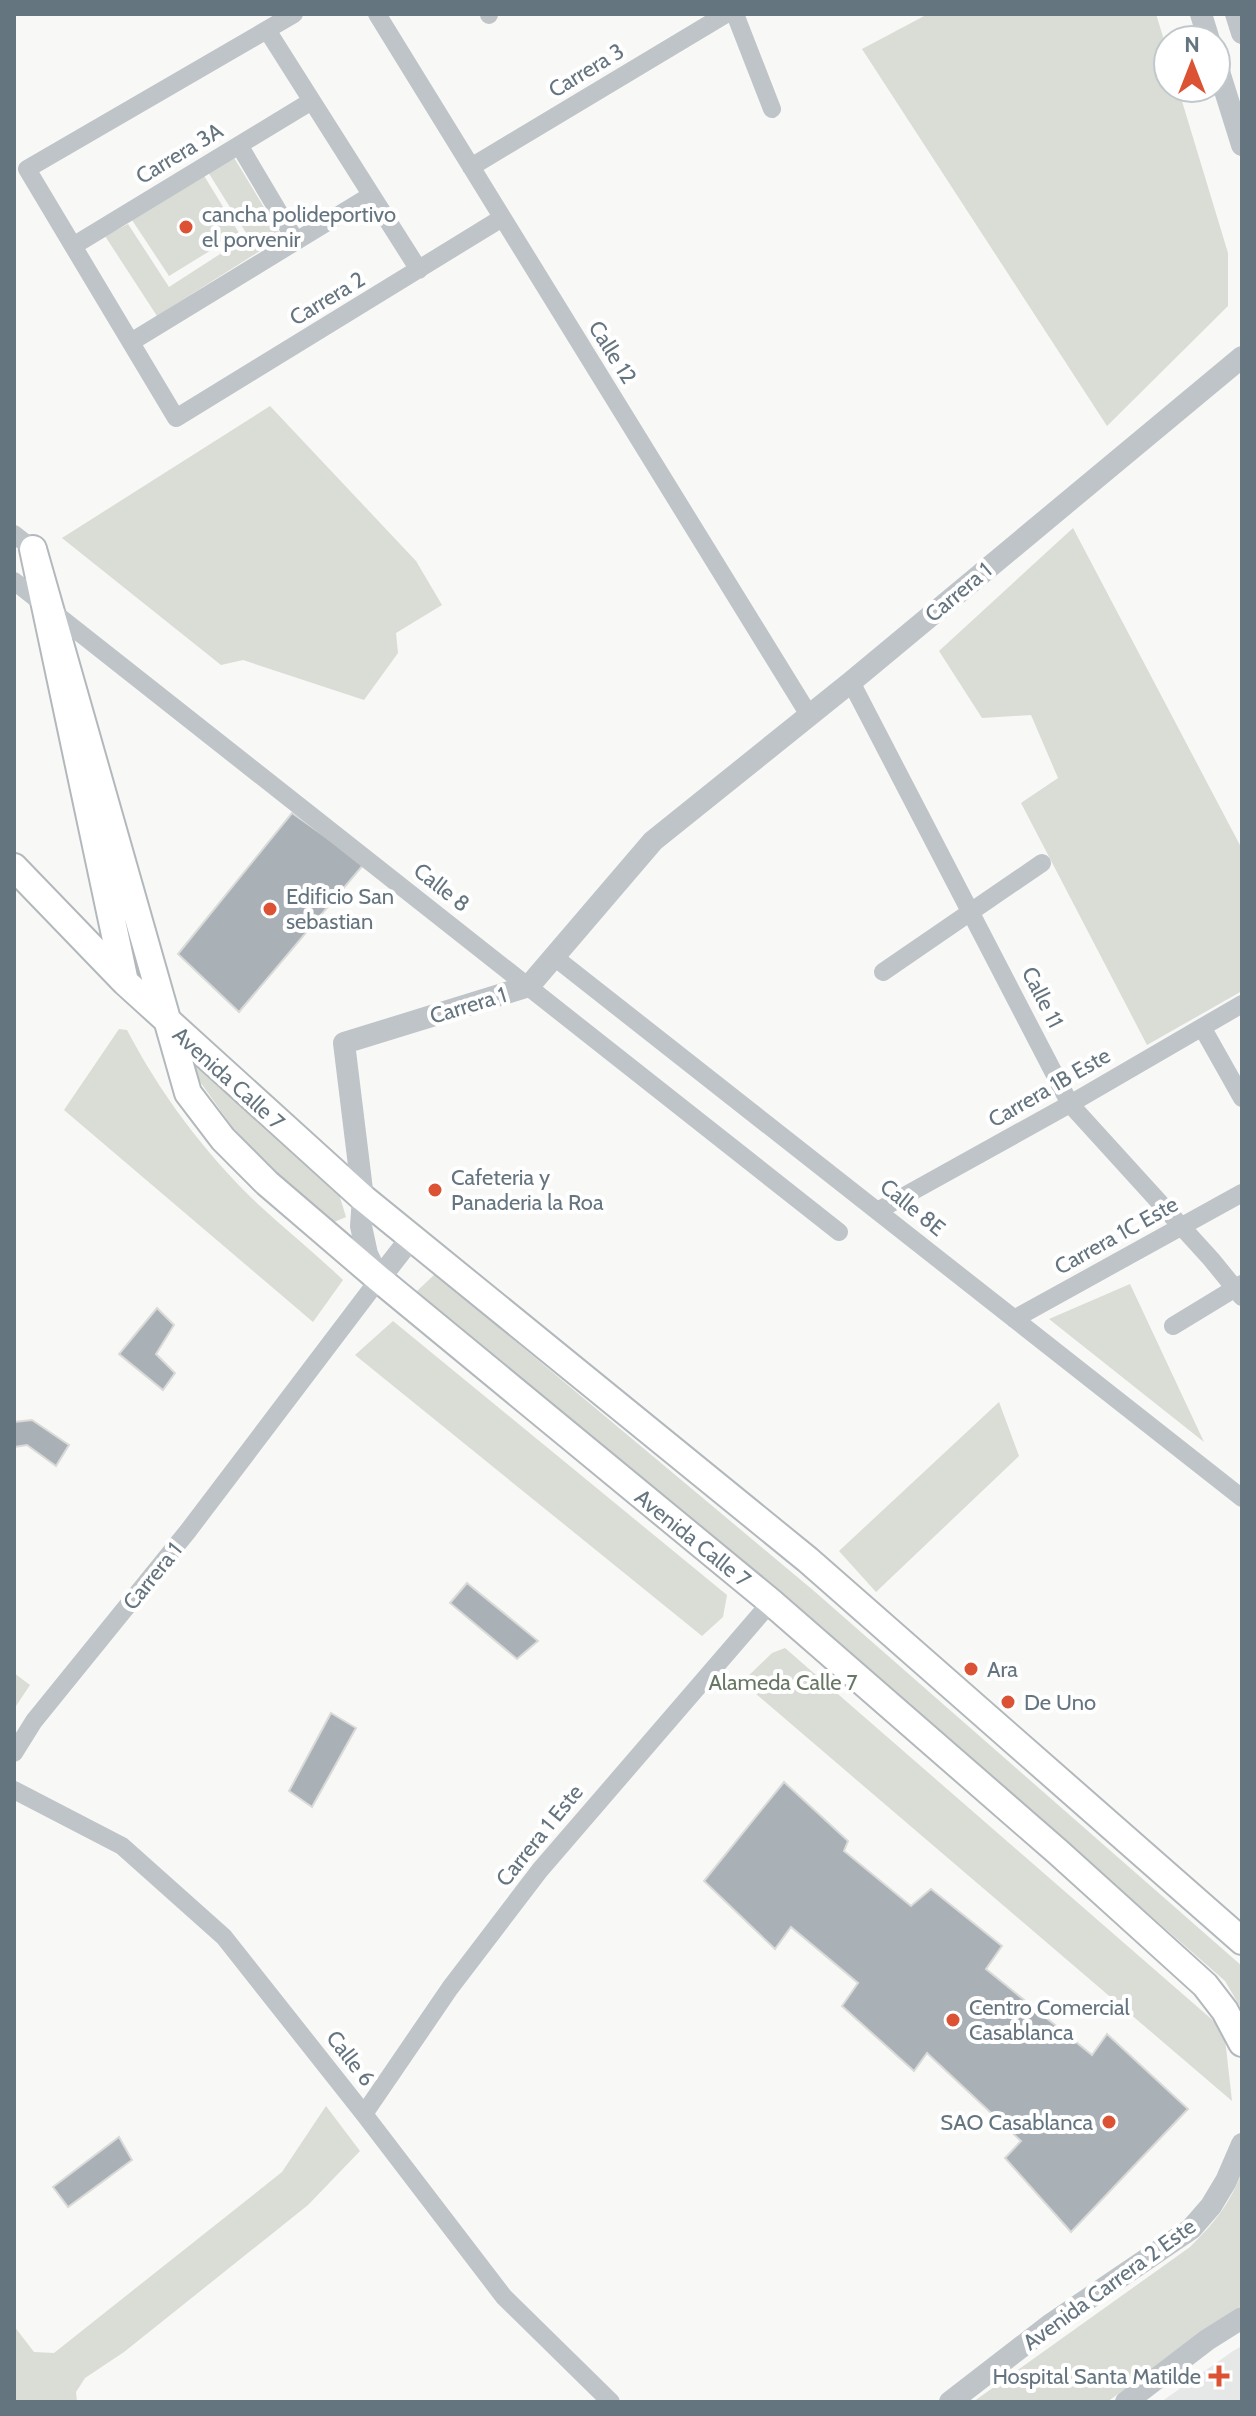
<svg xmlns="http://www.w3.org/2000/svg" width="1256" height="2416" font-family="Cabin,sans-serif">
<style>
.built{fill:#e6e7e7}
.green{fill:#d9ddd5}
.building{fill:#a9b1b7;stroke:#dadad8;stroke-width:2}
.lines{fill:none;stroke-linecap:round;stroke-linejoin:round}
.secondary-casing{stroke:#b2b8bc;stroke-width:30}
.minor{stroke:#bfc4c8;stroke-width:18}
.tertiary{stroke:#bfc4c8;stroke-width:22}
.secondary{stroke:#fff;stroke-width:26}
.poi-dot{fill:#db5334;stroke:#fff;stroke-width:3}
.labels{text-anchor:middle;stroke-width:8;stroke-linejoin:round;paint-order:stroke}
.street-label{font-size:22px;fill:#657580;stroke:#fff}
.poi-label{font-size:22px;fill:#657580;stroke:#fff;text-anchor:start}
.park-label{font-size:22px;fill:#687864;stroke:#fff}
</style>
<rect width="100%" height="100%" fill="#f8f8f6"/>
<path class="built" d="M 1242,2346 L 1242,2402 L 1161,2402 L 1233,2351 Z"/>
<path class="green" d="M 928,14 L 1156,14 L 1168,53 L 1168,88 L 1178,88 L 1228,253 L 1228,306 L 1107,426 L 862,49 Z
M 233,156 L 282,237 L 157,316 L 105,236 L 128,224 L 169,287 L 248,236 L 208,172 Z
M 203,174 L 239,233 L 169,276 L 132,220 Z
M 270,406 L 416,561 L 442,605 L 396,633 L 398,653 L 364,700 L 243,660 L 221,665 L 62,538 Z
M 1073,528 L 1242,849 L 1242,991 L 1147,1045 L 1021,803 L 1058,778 L 1031,715 L 982,718 L 939,651 Z
M 119,1029 L 127,1030 C 161,1095 206,1155 260,1206 C 287,1231 316,1254 343,1280 L 313,1322 L 64,1110 Z
M 176,1048 L 339,1194 L 346,1217 L 334,1222 L 248,1149 Z
M 435,1274 L 814,1591 L 1242,1966 L 1242,2010 L 1225,1981 L 798,1607 L 416,1292 Z
M 1130,1284 L 1204,1442 L 1049,1319 Z
M 393,1321 L 727,1595 L 723,1617 L 702,1636 L 355,1355 Z
M 999,1402 L 1019,1456 L 876,1592 L 839,1551 Z
M 785,1648 L 1224,2030 L 1232,2101 L 742,1682 L 772,1653 Z
M 14,1673 L 30,1685 L 14,1709 Z
M 326,2106 L 360,2151 L 308,2205 L 124,2352 L 85,2378 L 76,2392 L 77,2402 L 14,2402 L 14,2326 L 34,2352 L 54,2353 L 282,2172 Z
M 1242,2172 L 1242,2305 L 1107,2402 L 973,2402 L 1190,2247 C 1215,2222 1229,2205 1242,2172 Z"/>
<path class="building" d="M 292,813 L 364,864 L 239,1012 L 178,954 Z
M 157,1308 L 174,1325 L 156,1354 L 175,1373 L 163,1390 L 119,1354 Z
M 32,1420 L 69,1445 L 56,1466 L 27,1445 L 14,1447 L 14,1422 Z
M 467,1583 L 538,1641 L 517,1659 L 450,1603 Z
M 331,1713 L 356,1728 L 312,1807 L 289,1791 Z
M 784,1782 L 848,1841 L 844,1851 L 911,1906 L 931,1889 L 1002,1946 L 986,1969 L 1092,2055 L 1107,2034 L 1188,2109 L 1071,2232 L 1005,2158 L 1021,2141 L 927,2053 L 914,2071 L 842,2006 L 858,1983 L 791,1927 L 775,1949 L 704,1881 Z
M 119,2137 L 132,2160 L 68,2207 L 53,2187 Z"/>
<g class="lines">
<defs>
<path id="secondary" d="M 14,867 L 125,982 L 363,1198 L 808,1560 L 1242,1941
M 125,982 L 33,549 L 188,1093 L 223,1139 L 267,1183 L 379,1279 L 771,1602 L 1058,1852 L 1205,1985 L 1225,2011 L 1242,2043"/>
</defs>
<use href="#secondary" class="secondary-casing"/>
<path class="minor" d="M 294,14 L 27,169 L 176,418 L 502,218
M 377,14 L 809,715
M 489,14 L 489,15
M 735,14 L 772,109
M 267,30 L 419,270
M 239,145 L 296,241
M 471,167 L 726,14
M 73,246 L 310,102
M 131,342 L 370,196
M 14,534 L 33,549
M 14,581 L 839,1232
M 851,682 L 1070,1104 L 1211,1259 L 1242,1297
M 553,956 L 1242,1498
M 883,972 L 1042,863
M 1202,1027 L 1242,1098
M 879,1210 L 1070,1104 L 1242,1004
M 1014,1319 L 1242,1193
M 1173,1326 L 1242,1284
M 14,1753 L 34,1721 L 188,1531 L 379,1279
M 14,1790 L 122,1846 L 224,1937 L 364,2114 L 504,2297 L 611,2402
M 364,2114 L 450,1988 L 540,1870 L 771,1602"/>
<path class="tertiary" d="M 1201,14 L 1209,40
M 1236,14 L 1242,33
M 1216,62 L 1242,145
M 411,1238 L 379,1279 L 367,1254 L 361,1226 L 363,1198 L 344,1043 L 529,986 L 653,841 L 851,682 L 1242,357
M 950,2402 L 1051,2324 L 1191,2229 L 1211,2206 L 1226,2181 L 1242,2144
M 1126,2402 L 1207,2340 L 1242,2318"/>
<use href="#secondary" class="secondary"/>
</g>
<g class="poi-dot">
<circle cx="186" cy="227" r="8"/>
<circle cx="270" cy="909" r="8"/>
<circle cx="435" cy="1190" r="8"/>
<circle cx="971" cy="1669" r="8"/>
<circle cx="1008" cy="1702" r="8"/>
<circle cx="953" cy="2020" r="8"/>
<circle cx="1109" cy="2122" r="8"/>
<path d="M1215 2364h8v8h8v8h-8v8h-8v-8h-8v-8h8z"/>
</g>
<g class="labels">
<g class="street-label">
<text transform="translate(586 70) rotate(-31)" y="8">Carrera 3</text>
<text transform="translate(179 153) rotate(-31)" y="8">Carrera 3A</text>
<text transform="translate(327 298) rotate(-31)" y="8">Carrera 2</text>
<text transform="translate(613 352) rotate(58)" y="8">Calle 12</text>
<text transform="translate(958 592) rotate(-40)" y="8">Carrera 1</text>
<text transform="translate(442 887) rotate(38)" y="8">Calle 8</text>
<text transform="translate(1043 997) rotate(63)" y="8">Calle 11</text>
<text transform="translate(468 1005) rotate(-17)" y="8">Carrera 1</text>
<text transform="translate(229 1078) rotate(42)" y="8">Avenida Calle 7</text>
<text transform="translate(1049 1087) rotate(-30)" y="8">Carrera 1B Este</text>
<text transform="translate(913 1207) rotate(39)" y="8">Calle 8E</text>
<text transform="translate(1116 1235) rotate(-29)" y="8">Carrera 1C Este</text>
<text transform="translate(693 1538) rotate(39)" y="8">Avenida Calle 7</text>
<text transform="translate(152 1576) rotate(-51)" y="8">Carrera 1</text>
<text transform="translate(539 1835) rotate(-51)" y="8">Carrera 1 Este</text>
<text transform="translate(351 2058) rotate(52)" y="8">Calle 6</text>
<text transform="translate(1109 2284) rotate(-36)" y="8">Avenida Carrera 2 Este</text>
</g>
<g class="poi-label">
<text x="202" y="222">cancha polideportivo<tspan x="202" dy="25">el porvenir</tspan></text>
<text x="286" y="904">Edificio San<tspan x="286" dy="25">sebastian</tspan></text>
<text x="451" y="1185">Cafeteria y<tspan x="451" dy="25">Panaderia la Roa</tspan></text>
<text x="987" y="1677">Ara</text>
<text x="1024" y="1710">De Uno</text>
<text x="969" y="2015">Centro Comercial<tspan x="969" dy="25">Casablanca</tspan></text>
<text x="1093" y="2130" text-anchor="end">SAO Casablanca</text>
<text x="1201" y="2384" text-anchor="end">Hospital Santa Matilde</text>
</g>
<g class="park-label">
<text x="783" y="1690">Alameda Calle 7</text>
</g>
</g>
<rect width="1256" height="2416" fill="none" stroke="#657580" stroke-width="32"/>
<g transform="translate(1192 64)"><circle r="38" fill="#ffffff" stroke="#c1c8cc" stroke-width="2"/>
<path d="M0-6L14 30L0 20L-14 30Z" fill="#db5334"/>
<text y="-12" font-size="22" font-weight="bold" text-anchor="middle" fill="#657580">N</text>
</g>
</svg>
